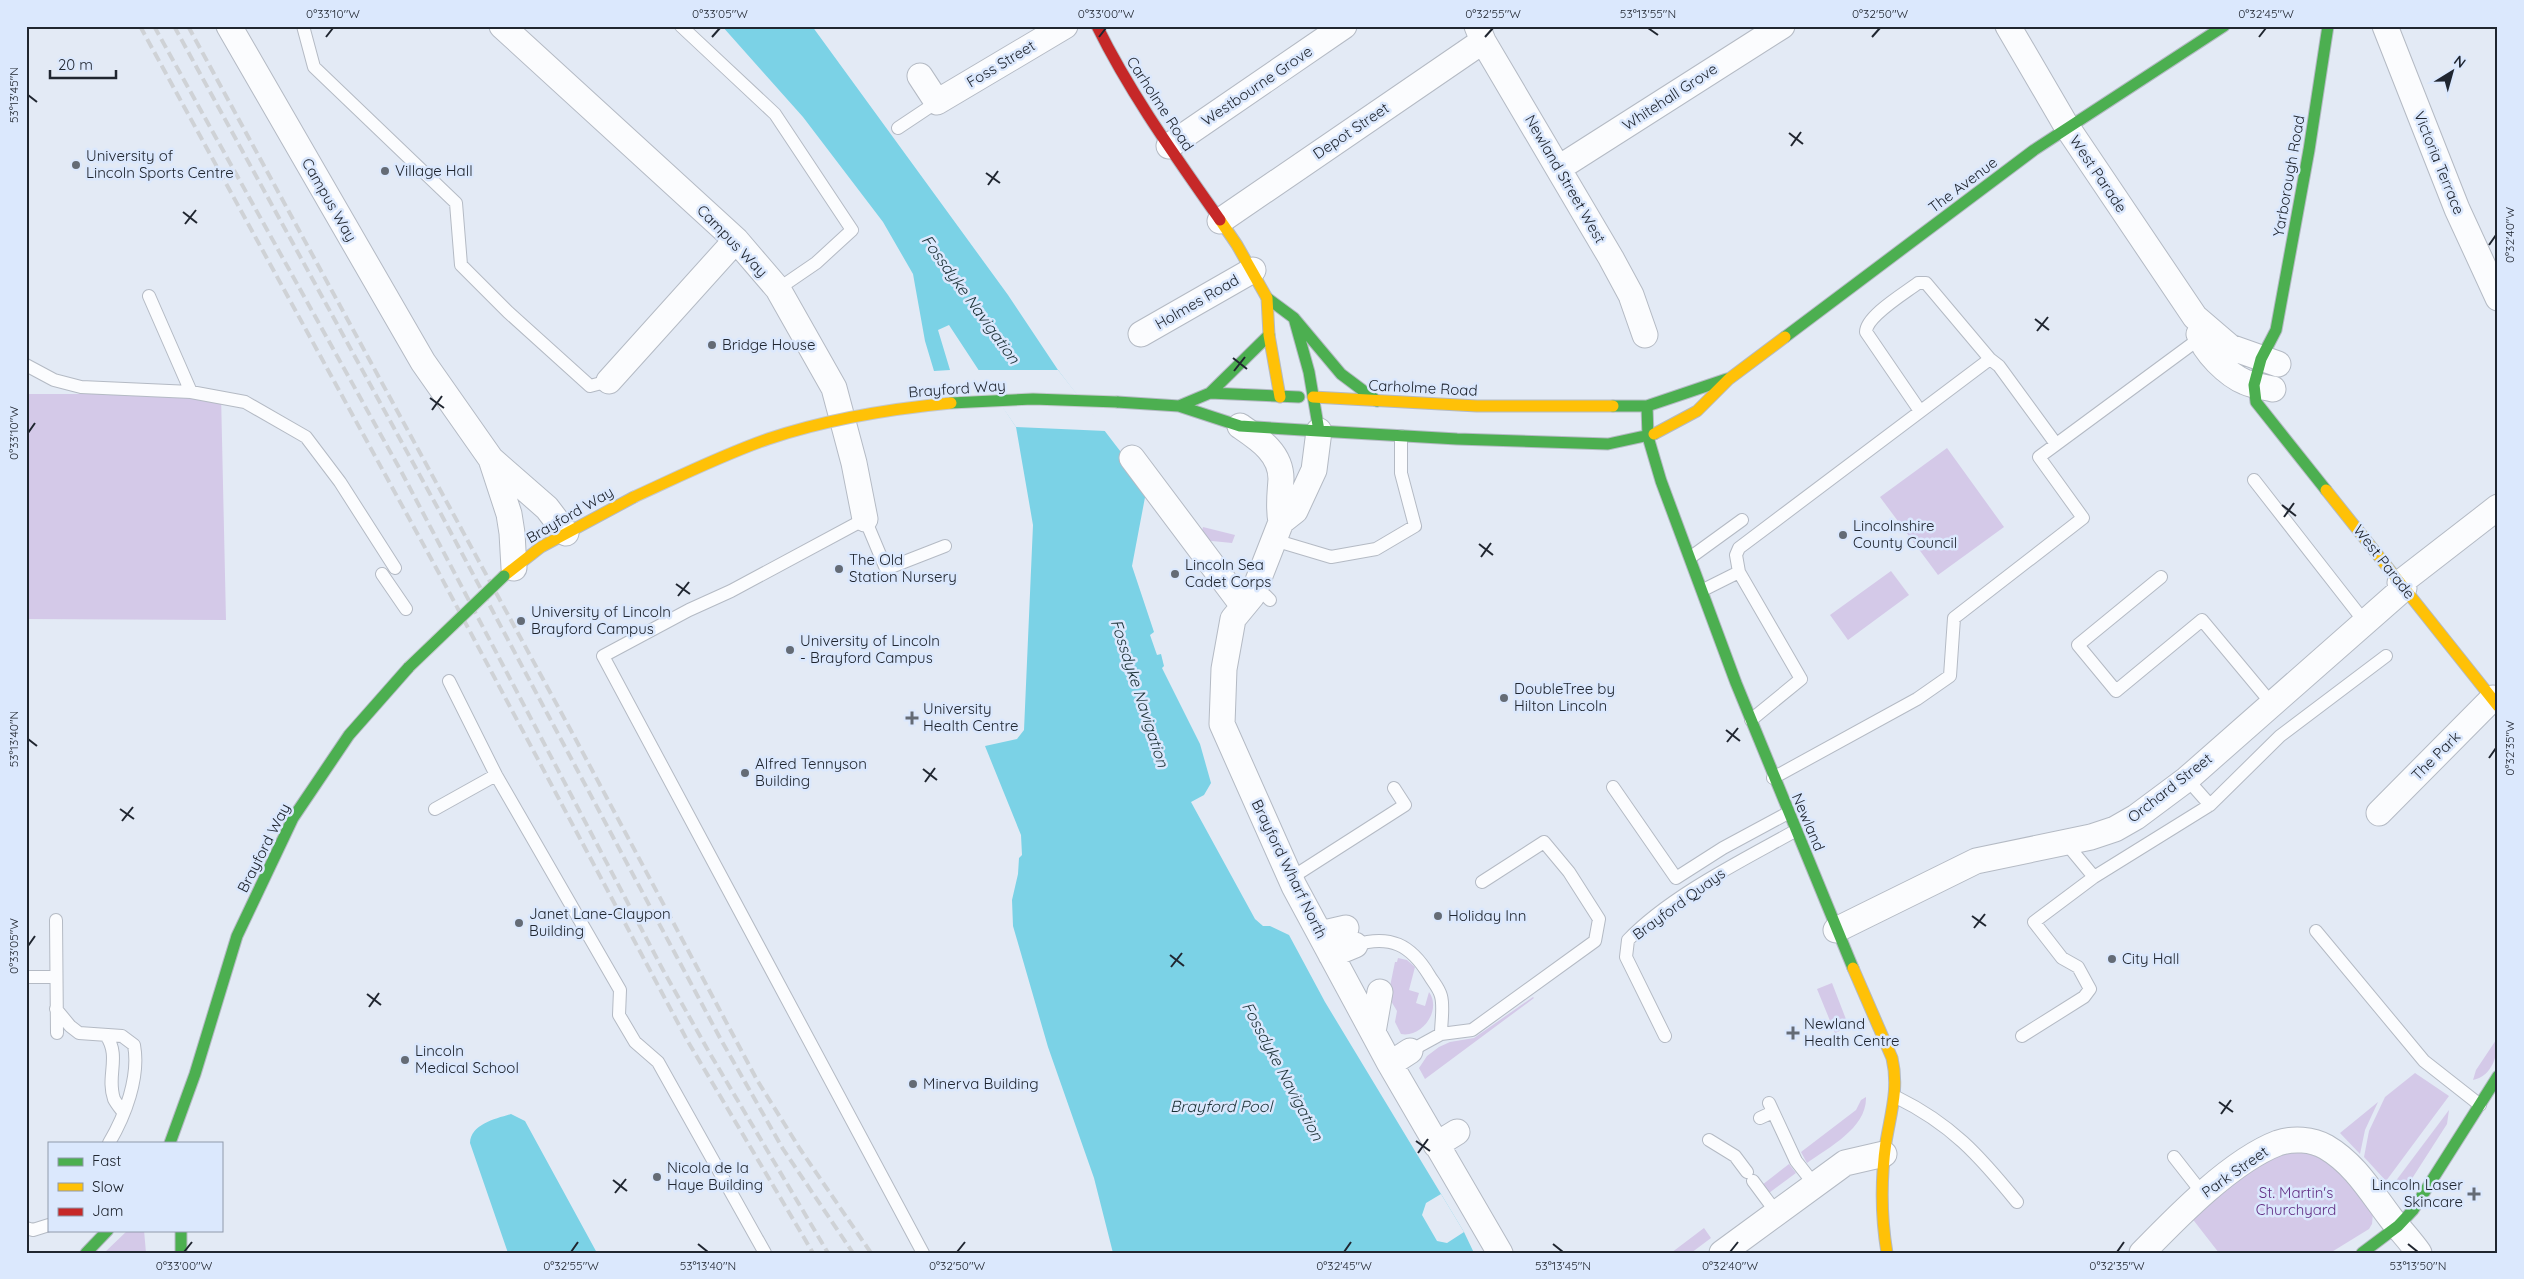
<svg xmlns="http://www.w3.org/2000/svg" width="2524" height="1279" font-family="Quicksand,sans-serif">
<style>
.green{fill:#d4c9e8}
.water{fill:#7bd2e6}
.pier{fill:#e3eaf5}
.lines{fill:none;stroke-linecap:round;stroke-linejoin:round}
.lane-casing{stroke:#b4bac4;stroke-width:14}
.street-casing{stroke:#b4bac4;stroke-width:27}
.fast-casing{stroke:#b4bac4;stroke-width:13}
.slow-casing{stroke:#b4bac4;stroke-width:13}
.jam-casing{stroke:#b4bac4;stroke-width:13}
.lane{stroke:#fbfcfe;stroke-width:12}
.street{stroke:#fbfcfe;stroke-width:25}
.fast{stroke:#4caf50;stroke-width:11}
.slow{stroke:#ffc107;stroke-width:11}
.jam{stroke:#c62828;stroke-width:11}
.rail{stroke:#cfd2d6;stroke-width:4;stroke-dasharray:10 5;stroke-linecap:butt}
.fast-bridge-casing{stroke:#c4c8ce;stroke-width:13;stroke-linecap:butt}
.slow-bridge-casing{stroke:#c4c8ce;stroke-width:13;stroke-linecap:butt}
.fast-bridge{stroke:#4caf50;stroke-width:11}
.slow-bridge{stroke:#ffc107;stroke-width:11}
.ticks{fill:none;stroke:#202630;stroke-width:2}
.poi-dot{fill:#646b75;stroke:#dbe8fd;stroke-width:2}
.labels{text-anchor:middle;stroke-width:5;stroke-linejoin:round;paint-order:stroke}
.street-label{font-size:15px;fill:#202630;stroke:#dbe8fd}
.poi-label{font-size:15px;fill:#202630;stroke:#dbe8fd;text-anchor:start}
.park-label{font-size:15px;fill:#622f84;stroke:#dbe8fd}
.water-label{font-size:16px;font-style:italic;fill:#1b3035;stroke:#dbe8fd}
.neatline{fill:none;stroke:#202630;stroke-width:2}
.ticks-label{font-size:12px;text-anchor:middle;fill:#202630}
</style>
<rect width="100%" height="100%" fill="#e3eaf5"/>
<path class="green" d="M 26,394 L 221,394 L 226,620 L 26,619 Z
M 1947,448 L 2004,527 L 1938,575 L 1880,497 Z
M 1203,527 L 1235,535 L 1232,543 L 1202,540 L 1200,537 Z
M 1891,571 L 1909,595 L 1848,640 L 1830,615 Z
M 1398,958 L 1407,960 L 1415,967 L 1409,990 L 1419,993 L 1416,1003 L 1425,1006 L 1429,992 C 1442,1010 1422,1038 1401,1034 L 1395,1022 L 1397,1011 L 1388,996 L 1395,962 L 1397,962 Z
M 1832,983 L 1849,1027 L 1835,1033 L 1817,989 Z
M 1533,997 L 1534,998 L 1425,1079 L 1419,1068 L 1427,1056 L 1439,1047 L 1450,1042 L 1474,1038 Z
M 2498,1037 C 2498,1054 2493,1076 2473,1080 L 2476,1070 Z
M 2415,1073 L 2449,1096 L 2386,1181 L 2364,1157 L 2369,1131 L 2385,1097 Z
M 1866,1097 C 1867,1128 1829,1147 1807,1163 L 1801,1152 L 1856,1110 L 1861,1100 Z
M 2378,1102 L 2365,1130 L 2360,1154 L 2340,1133 Z
M 2449,1110 L 2447,1124 L 2404,1191 L 2397,1191 L 2392,1186 Z
M 2293,1149 L 2323,1156 L 2364,1196 L 2373,1213 L 2372,1224 L 2369,1229 L 2330,1253 L 2219,1253 L 2191,1217 L 2211,1200 L 2274,1154 Z
M 1789,1164 L 1796,1173 L 1769,1193 L 1762,1185 Z
M 1704,1228 L 1711,1238 L 1691,1253 L 1671,1253 Z
M 128,1230 L 144,1230 L 146,1253 L 104,1253 Z"/>
<path class="water" d="M 722,26 L 812,26 L 1008,295 L 1058,370 L 1150,490 L 1146,492 L 1132,566 L 1154,632 L 1150,635 L 1157,655 L 1161,654 L 1164,666 L 1162,668 L 1200,744 L 1211,783 L 1204,795 L 1191,802 L 1255,919 L 1263,926 L 1270,926 L 1289,935 L 1325,1002 L 1464,1232 L 1474,1253 L 1113,1253 L 1094,1178 L 1048,1047 L 1013,926 L 1012,900 L 1018,874 L 1019,858 L 1022,855 L 1021,835 L 985,746 L 1017,739 L 1024,730 L 1033,525 L 1016,427 L 949,325 L 938,330 L 950,370 L 934,371 L 925,341 L 913,274 L 883,222 L 803,117 Z
M 511,1114 L 525,1121 L 597,1253 L 508,1253 L 470,1143 C 471,1124 495,1119 511,1114 Z"/>
<path class="pier" d="M 977,370 L 1058,370 L 1106,431 L 1016,427 Z
M 1441,1194 L 1464,1232 L 1447,1243 L 1437,1241 L 1422,1215 L 1426,1203 Z"/>
<g class="lines">
<defs>
<path id="lane" d="M 303,26 L 314,67 L 456,203 L 461,265 L 508,312 L 590,386 L 609,381
M 681,26 L 775,114 L 852,230 L 816,263 L 778,289
M 898,128 L 937,102
M 149,296 L 191,392
M 26,365 L 54,380 L 81,387 L 191,392 L 245,402 L 306,437 L 340,482 L 395,568
M 1920,411 L 1866,332 C 1866,316 1905,293 1918,283 L 1926,283 L 1990,359 L 1999,366 L 2056,444
M 2254,480 L 2364,621
M 1274,540 L 1331,557 L 1376,549 L 1415,526 L 1401,473 L 1401,436
M 1691,557 L 1742,520
M 1739,572 L 1736,555 L 1739,548 L 1990,359
M 382,574 L 406,609
M 2161,577 L 2078,645 L 2116,691 L 2202,620 L 2272,704
M 1261,581 L 1263,593 L 1270,600
M 1703,590 L 1739,572 L 1801,679 L 1751,720
M 449,681 L 496,775
M 1773,778 L 1917,699 L 1950,676 L 1954,618 L 2083,518 L 2039,457 L 2203,336
M 2187,779 L 2210,805
M 1613,787 L 1676,878 L 1723,848 L 1788,813
M 435,809 L 496,775 L 620,990 L 619,1015 L 635,1042 L 658,1062 L 765,1253
M 2065,842 L 2094,877
M 1291,878 L 1405,805 L 1394,788
M 56,920 L 57,1033
M 2316,931 L 2424,1061 L 2480,1105
M 1355,945 C 1390,934 1411,945 1429,975 C 1433,982 1439,988 1441,996 C 1444,1007 1441,1022 1441,1034
M 26,977 L 55,977
M 56,1009 L 70,1026 L 79,1033 L 122,1036 L 134,1045 C 140,1077 125,1116 109,1143
M 106,1035 C 121,1057 106,1076 114,1099 C 116,1103 120,1108 123,1112
M 1665,1036 L 1626,957 L 1628,940 C 1670,896 1743,860 1795,831
M 2022,1036 L 2084,997 L 2090,989 L 2078,967 L 2062,958 L 2034,922 L 2094,877 L 2210,805 L 2280,736 L 2386,656
M 1410,1051 L 1441,1034 L 1472,1030 L 1595,941 L 1599,919 L 1569,872 L 1544,842 L 1482,882
M 1896,1097 C 1951,1124 1979,1155 2017,1202
M 1769,1103 L 1796,1161 L 1814,1184
M 1760,1118 L 1773,1112
M 1709,1140 L 1735,1156 L 1747,1172
M 2174,1157 L 2203,1194
M 1753,1181 L 1776,1212
M 26,1228 L 33,1230 L 49,1225
M 923,1253 L 603,656 L 689,610 L 731,591 L 865,519 L 886,569 L 945,546"/>
<path id="street" d="M 229,26 L 423,362 L 491,459 L 547,508 L 566,533
M 502,26 L 736,240 L 778,289 L 834,388 L 854,463 L 865,519
M 1477,26 L 1483,41 L 1611,258 L 1631,295 L 1645,335
M 2008,26 L 2067,127 L 2195,317 L 2230,347 L 2278,364
M 2385,26 L 2457,209 L 2498,298
M 920,76 L 937,102 L 1065,26
M 1169,146 L 1344,26
M 1559,168 L 1782,26
M 1220,221 L 1483,41
M 1141,334 L 1253,270
M 2199,334 C 2204,352 2228,375 2245,382 C 2254,386 2264,387 2273,389
M 609,381 L 736,240
M 1240,426 C 1259,439 1281,453 1281,479 C 1280,495 1278,507 1281,522
M 1319,431 L 1314,470 L 1295,511 L 1281,522 L 1252,596 L 1233,619 L 1224,669 L 1222,724 L 1294,886 L 1390,1064 L 1500,1253
M 1132,458 L 1243,606
M 491,459 L 509,514 L 512,533 L 514,568
M 2400,583 L 2498,507
M 2379,813 L 2493,698
M 1836,930 L 1976,861 L 2091,837 L 2115,829 L 2136,817 L 2187,779 L 2404,588
M 1320,934 L 1346,928
M 1331,955 L 1355,945
M 1373,1032 L 1380,992
M 1390,1064 L 1410,1051
M 1436,1145 L 1457,1132
M 1722,1253 L 1845,1163 L 1884,1154
M 2142,1253 C 2177,1217 2231,1161 2278,1143 C 2293,1138 2312,1139 2326,1147 C 2355,1164 2371,1192 2390,1217 C 2399,1229 2410,1240 2419,1253"/>
<path id="fast" d="M 1294,318 L 1341,374 L 1377,401
M 1785,337 L 2034,150 L 2224,26
M 1210,393 L 1299,397
M 1117,402 L 1179,406 L 1240,426 L 1319,431 L 1309,372 L 1294,318 L 1267,298
M 1179,406 L 1210,393 L 1269,335
M 1613,406 L 1647,406 L 1727,379
M 1647,406 L 1648,437 L 1661,481 L 1736,683 L 1853,968
M 1319,431 L 1457,439 L 1608,444 L 1654,434
M 2326,490 L 2256,402 L 2254,385 L 2261,359 L 2276,330 L 2309,150 L 2328,26
M 170,1143 L 195,1074 L 237,936 L 293,818 L 349,735 L 409,667
M 181,1230 L 181,1253
M 86,1253 L 108,1230
M 2362,1253 L 2398,1226 L 2413,1210 L 2498,1076"/>
<path id="slow" d="M 1220,220 L 1237,245 L 1267,298 L 1269,335 L 1280,397
M 1313,397 L 1477,406 L 1613,406
M 1654,434 L 1697,411 L 1729,379 L 1785,337
M 2326,490 L 2498,706
M 504,576 L 541,547 L 634,497
M 1853,968 L 1892,1058 C 1899,1088 1891,1112 1886,1142 C 1881,1177 1881,1217 1887,1253"/>
<path id="jam" d="M 1097,26 C 1131,95 1176,157 1220,220"/>
</defs>
<use href="#lane" class="lane-casing"/>
<use href="#street" class="street-casing"/>
<use href="#fast" class="fast-casing"/>
<use href="#slow" class="slow-casing"/>
<use href="#jam" class="jam-casing"/>
<use href="#lane" class="lane"/>
<use href="#street" class="street"/>
<use href="#fast" class="fast"/>
<use href="#slow" class="slow"/>
<use href="#jam" class="jam"/>
<path class="rail" d="M 140,26 L 440,575 L 687,1040 L 813,1253
M 154,26 L 402,473 L 663,970 L 709,1052 L 828,1253
M 174,26 L 441,514 L 720,1038 L 783,1149 L 853,1253
M 188,26 L 575,738 L 757,1080 L 800,1149 L 871,1253"/>
<defs>
<path id="fast-bridge" d="M 951,403 L 1033,399 L 1117,402
M 409,667 L 504,576"/>
<path id="slow-bridge" d="M 634,497 C 678,477 722,455 768,439 C 827,419 889,409 951,403"/>
</defs>
<use href="#fast-bridge" class="fast-bridge-casing"/>
<use href="#slow-bridge" class="slow-bridge-casing"/>
<use href="#fast-bridge" class="fast-bridge"/>
<use href="#slow-bridge" class="slow-bridge"/>
</g>
<path class="ticks" d="M 1648,28 L 1658,35M 326,37 L 333,28M 712,37 L 720,28M 1099,37 L 1106,28M 1485,37 L 1493,28M 1872,37 L 1880,28M 2259,37 L 2266,28M 28,95 L 37,102M 1789,133 L 1803,144M 1791,146 L 1801,132M 986,173 L 1000,183M 988,185 L 998,171M 183,212 L 197,223M 185,224 L 196,210M 2489,245 L 2496,235M 2035,319 L 2049,330M 2037,331 L 2048,317M 1233,358 L 1247,369M 1234,371 L 1245,357M 430,398 L 444,408M 432,410 L 442,396M 28,433 L 35,423M 2282,505 L 2296,516M 2284,517 L 2294,503M 1479,544 L 1493,555M 1481,557 L 1491,543M 676,584 L 690,594M 678,596 L 689,582M 1726,730 L 1740,741M 28,739 L 37,746M 1727,742 L 1738,728M 2489,758 L 2496,748M 923,769 L 937,780M 925,782 L 935,768M 120,809 L 134,819M 122,821 L 133,807M 1972,916 L 1986,926M 1974,928 L 1985,914M 28,946 L 35,936M 1170,955 L 1184,966M 1171,967 L 1182,953M 367,994 L 381,1005M 369,1007 L 379,993M 2219,1102 L 2233,1112M 2221,1114 L 2231,1100M 1416,1141 L 1430,1151M 1418,1153 L 1428,1139M 613,1180 L 627,1191M 615,1193 L 626,1179M 698,1244 L 708,1252M 1553,1244 L 1563,1252M 2408,1244 L 2418,1252M 184,1252 L 192,1242M 571,1252 L 578,1242M 957,1252 L 965,1242M 1344,1252 L 1351,1242M 1730,1252 L 1738,1242M 2117,1252 L 2124,1242"/>
<g class="poi-dot">
<circle cx="76" cy="165" r="5"/>
<circle cx="385" cy="171" r="5"/>
<circle cx="712" cy="345" r="5"/>
<circle cx="1843" cy="535" r="5"/>
<circle cx="839" cy="569" r="5"/>
<circle cx="1175" cy="574" r="5"/>
<circle cx="521" cy="621" r="5"/>
<circle cx="790" cy="650" r="5"/>
<circle cx="1504" cy="698" r="5"/>
<path d="M909.5 710.5h5v5h5v5h-5v5h-5v-5h-5v-5h5z"/>
<circle cx="745" cy="773" r="5"/>
<circle cx="1438" cy="916" r="5"/>
<circle cx="519" cy="923" r="5"/>
<circle cx="2112" cy="959" r="5"/>
<path d="M1790.5 1025.5h5v5h5v5h-5v5h-5v-5h-5v-5h5z"/>
<circle cx="405" cy="1060" r="5"/>
<circle cx="913" cy="1084" r="5"/>
<circle cx="657" cy="1177" r="5"/>
<path d="M2471.5 1186.5h5v5h5v5h-5v5h-5v-5h-5v-5h5z"/>
</g>
<g class="labels">
<g class="street-label">
<text transform="translate(1001 64) rotate(-31)" y="5">Foss Street</text>
<text transform="translate(1257 86) rotate(-34)" y="5">Westbourne Grove</text>
<text transform="translate(1670 97) rotate(-33)" y="5">Whitehall Grove</text>
<text transform="translate(1160 104) rotate(57)" y="5">Carholme Road</text>
<text transform="translate(1351 131) rotate(-34)" y="5">Depot Street</text>
<text transform="translate(2439 163) rotate(68)" y="5">Victoria Terrace</text>
<text transform="translate(2098 174) rotate(56)" y="5">West Parade</text>
<text transform="translate(2289 176) rotate(-80)" y="5">Yarborough Road</text>
<text transform="translate(1565 179) rotate(60)" y="5">Newland Street West</text>
<text transform="translate(1963 185) rotate(-37)" y="5">The Avenue</text>
<text transform="translate(329 200) rotate(60)" y="5">Campus Way</text>
<text transform="translate(732 241) rotate(46)" y="5">Campus Way</text>
<text transform="translate(1197 302) rotate(-30)" y="5">Holmes Road</text>
<text transform="translate(1423 388) rotate(3)" y="5">Carholme Road</text>
<text transform="translate(957 389) rotate(-4)" y="5">Brayford Way</text>
<text transform="translate(570 515) rotate(-30)" y="5">Brayford Way</text>
<text transform="translate(2384 562) rotate(52)" y="5">West Parade</text>
<text transform="translate(2436 756) rotate(-45)" y="5">The Park</text>
<text transform="translate(2170 788) rotate(-38)" y="5">Orchard Street</text>
<text transform="translate(1808 822) rotate(67)" y="5">Newland</text>
<text transform="translate(264 848) rotate(-63)" y="5">Brayford Way</text>
<text transform="translate(1289 869) rotate(64)" y="5">Brayford Wharf North</text>
<text transform="translate(1679 904) rotate(-36)" y="5">Brayford Quays</text>
<text transform="translate(2235 1172) rotate(-35)" y="5">Park Street</text>
</g>
<g class="poi-label">
<text x="86" y="161">University of<tspan x="86" dy="17">Lincoln Sports Centre</tspan></text>
<text x="395" y="176">Village Hall</text>
<text x="722" y="350">Bridge House</text>
<text x="1853" y="531">Lincolnshire<tspan x="1853" dy="17">County Council</tspan></text>
<text x="849" y="565">The Old<tspan x="849" dy="17">Station Nursery</tspan></text>
<text x="1185" y="570">Lincoln Sea<tspan x="1185" dy="17">Cadet Corps</tspan></text>
<text x="531" y="617">University of Lincoln<tspan x="531" dy="17">Brayford Campus</tspan></text>
<text x="800" y="646">University of Lincoln<tspan x="800" dy="17">- Brayford Campus</tspan></text>
<text x="1514" y="694">DoubleTree by<tspan x="1514" dy="17">Hilton Lincoln</tspan></text>
<text x="923" y="714">University<tspan x="923" dy="17">Health Centre</tspan></text>
<text x="755" y="769">Alfred Tennyson<tspan x="755" dy="17">Building</tspan></text>
<text x="529" y="919">Janet Lane-Claypon<tspan x="529" dy="17">Building</tspan></text>
<text x="1448" y="921">Holiday Inn</text>
<text x="2122" y="964">City Hall</text>
<text x="1804" y="1029">Newland<tspan x="1804" dy="17">Health Centre</tspan></text>
<text x="415" y="1056">Lincoln<tspan x="415" dy="17">Medical School</tspan></text>
<text x="923" y="1089">Minerva Building</text>
<text x="667" y="1173">Nicola de la<tspan x="667" dy="17">Haye Building</tspan></text>
<text x="2463" y="1190" text-anchor="end">Lincoln Laser<tspan x="2463" dy="17">Skincare</tspan></text>
</g>
<g class="park-label">
<text x="2296" y="1198">St. Martin's<tspan x="2296" dy="17">Churchyard</tspan></text>
</g>
<g class="water-label">
<text transform="translate(971 299) rotate(54)" y="6">Fossdyke Navigation</text>
<text transform="translate(1140 693) rotate(72)" y="6">Fossdyke Navigation</text>
<text transform="translate(1283 1071) rotate(62)" y="6">Fossdyke Navigation</text>
<text x="1221" y="1112">Brayford Pool</text>
</g>
</g>
<rect width="2524" height="1279" fill="none" stroke="#dbe8fd" stroke-width="55"/>
<rect x="48" y="1142" width="175" height="90" fill="#dbe8fd" stroke="#909aab"/>
<rect x="58" y="1158" width="25" height="8" fill="#4caf50" stroke="#909aab"/>
<text x="92" y="1166" font-size="15" fill="#202630">Fast</text>
<rect x="58" y="1183" width="25" height="8" fill="#ffc107" stroke="#909aab"/>
<text x="92" y="1192" font-size="15" fill="#202630">Slow</text>
<rect x="58" y="1208" width="25" height="8" fill="#c62828" stroke="#909aab"/>
<text x="92" y="1216" font-size="15" fill="#202630">Jam</text>
<g transform="translate(2452 72) rotate(37)" stroke="#dbe8fd" stroke-width="4" paint-order="stroke">
<path d="M0-4L9 19L0 12L-9 19Z" fill="#202630"/>
<text y="-8" font-size="14" font-weight="bold" text-anchor="middle" fill="#202630">N</text>
</g>
<path d="M50 70v8h66v-8" fill="none" stroke="#202630" stroke-width="2.5"/>
<text x="58" y="70" font-size="15" fill="#202630" stroke="#dbe8fd" stroke-width="4" paint-order="stroke">20 m</text>
<rect x="28" y="28" width="2468" height="1224" class="neatline"/>
<g class="ticks-label">
<text x="333" y="18">0°33'10"W</text>
<text x="720" y="18">0°33'05"W</text>
<text x="1106" y="18">0°33'00"W</text>
<text x="1493" y="18">0°32'55"W</text>
<text x="1648" y="18">53°13'55"N</text>
<text x="1880" y="18">0°32'50"W</text>
<text x="2266" y="18">0°32'45"W</text>
<text transform="translate(14 95) rotate(-90)" y="4">53°13'45"N</text>
<text transform="translate(2510 235) rotate(-90)" y="4">0°32'40"W</text>
<text transform="translate(14 433) rotate(-90)" y="4">0°33'10"W</text>
<text transform="translate(14 739) rotate(-90)" y="4">53°13'40"N</text>
<text transform="translate(2510 748) rotate(-90)" y="4">0°32'35"W</text>
<text transform="translate(14 946) rotate(-90)" y="4">0°33'05"W</text>
<text x="184" y="1270">0°33'00"W</text>
<text x="571" y="1270">0°32'55"W</text>
<text x="708" y="1270">53°13'40"N</text>
<text x="957" y="1270">0°32'50"W</text>
<text x="1344" y="1270">0°32'45"W</text>
<text x="1563" y="1270">53°13'45"N</text>
<text x="1730" y="1270">0°32'40"W</text>
<text x="2117" y="1270">0°32'35"W</text>
<text x="2418" y="1270">53°13'50"N</text>
</g>
</svg>
